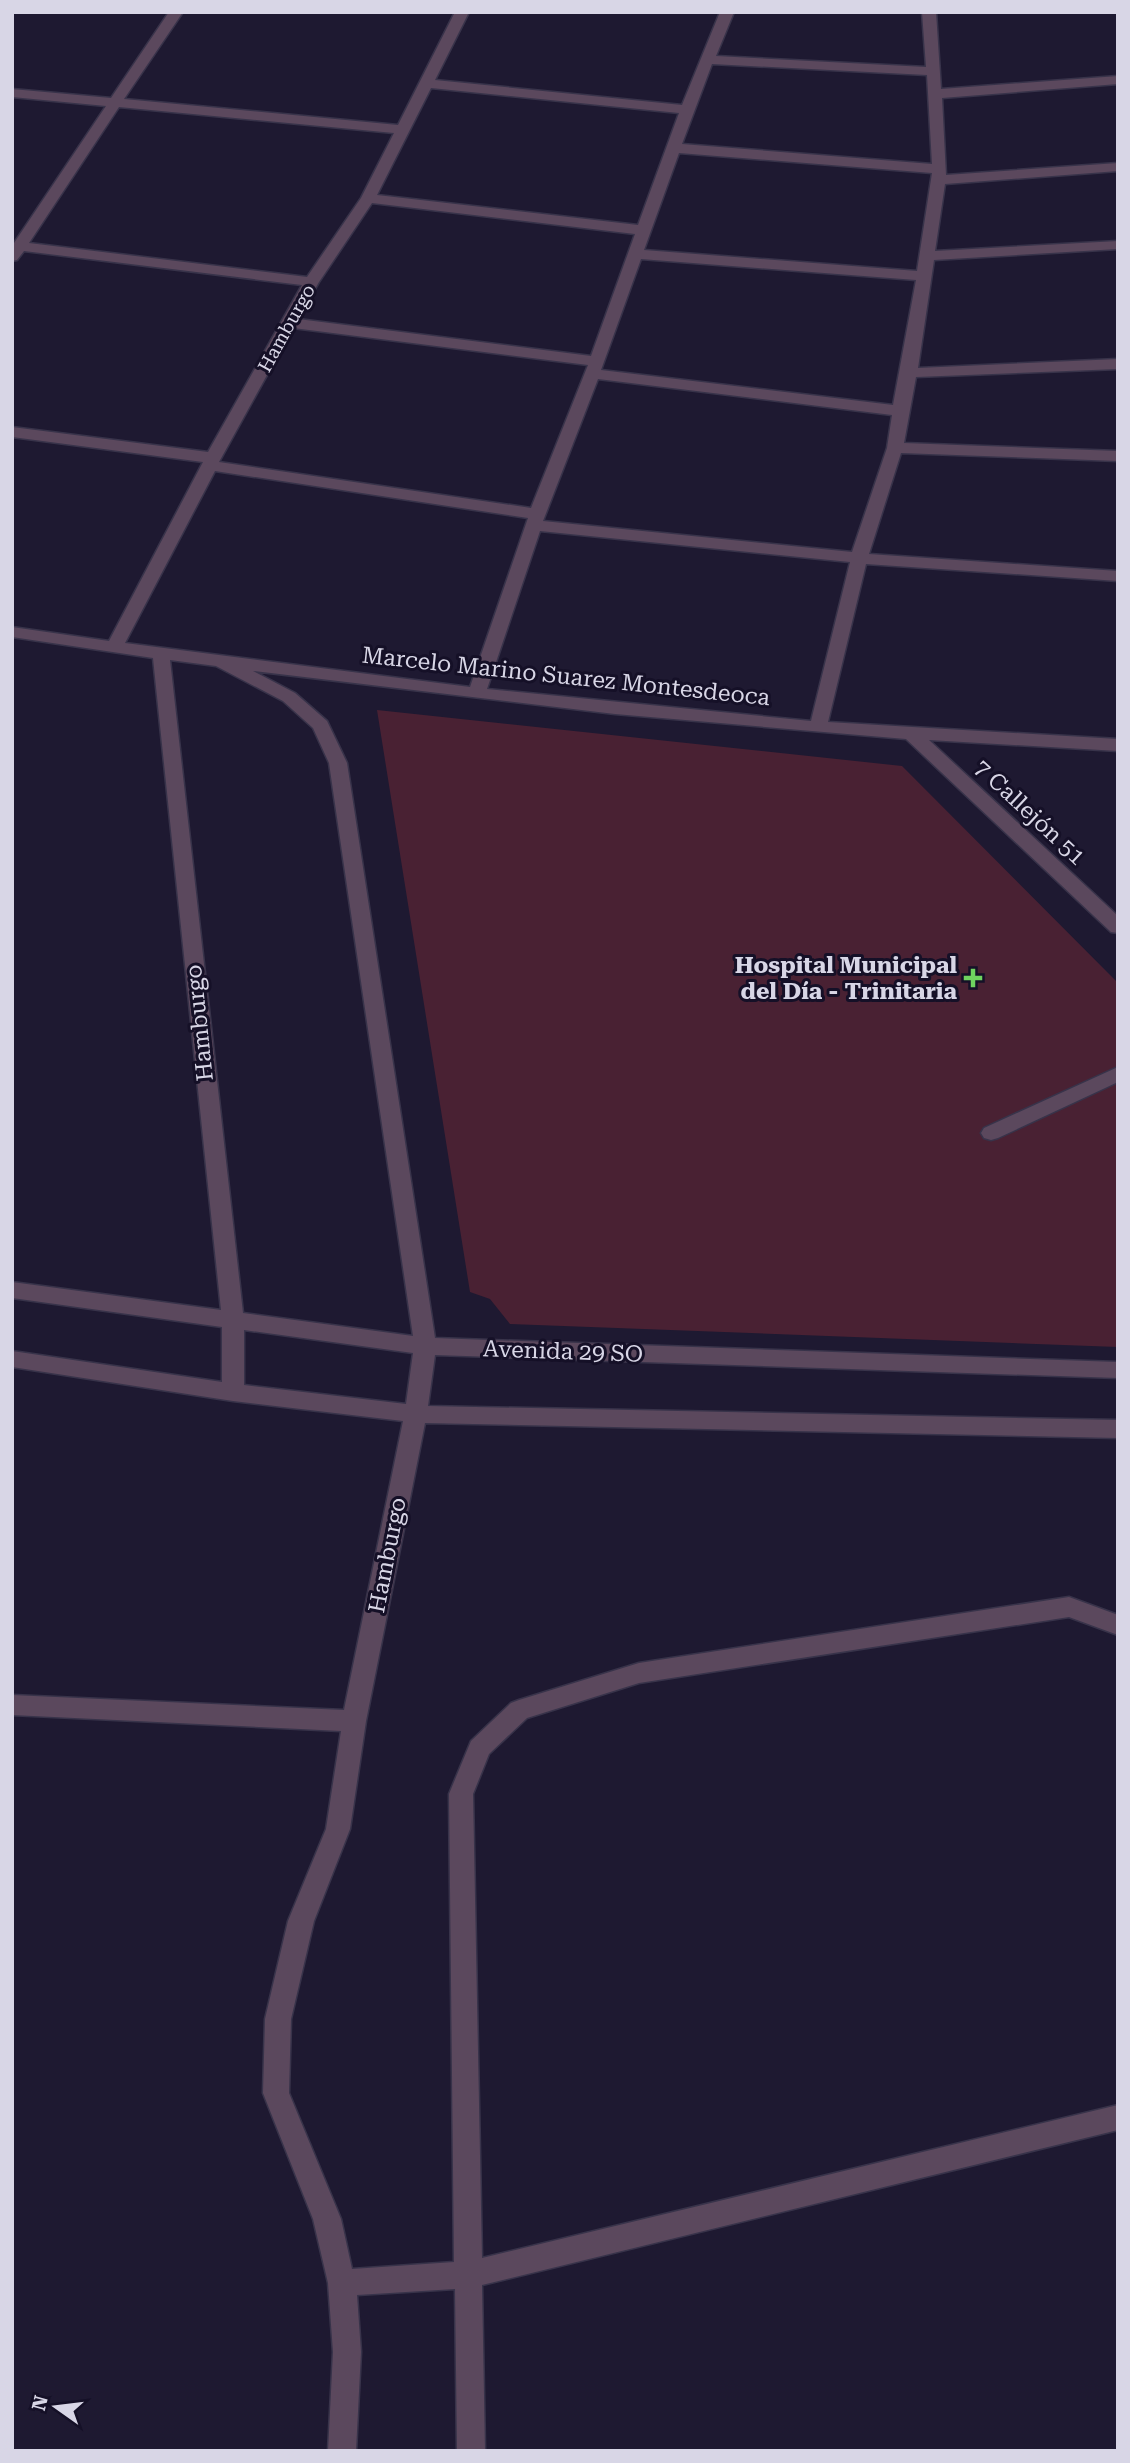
<svg xmlns="http://www.w3.org/2000/svg" width="1130" height="2463" font-family="'Roboto Serif',serif">
<style>
.green{fill:#492133}
.lines{fill:none;stroke-linecap:round;stroke-linejoin:round}
.minor-casing{stroke:#38334a;stroke-width:3}
.minor{fill:#5b485d;fill-rule:evenodd}
.poi-dot{fill:#6fd35f;stroke:#151027;stroke-width:2.5}
.labels{text-anchor:middle;stroke-width:6;stroke-linejoin:round;paint-order:stroke}
.far-street-label{font-size:19px;fill:#d8d6e6;stroke:#151027}
.street-label{font-size:23px;fill:#d8d6e6;stroke:#151027}
.poi-label{font-size:23px;font-weight:bold;fill:#d8d6e6;stroke:#151027;text-anchor:end}
</style>
<rect width="100%" height="100%" fill="#1e1931"/>
<path class="green" d="M 377,710 L 902,766 L 1118,983 L 1118,1347 L 510,1324 L 490,1299 L 470,1292 Z"/>
<g class="lines">
<defs>
<path id="minor" d="M 169,12 L 183,12 L 124,99 L 398,125 L 455,12 L 469,12 L 435,80 L 682,105 L 720,12 L 734,12 L 716,56 L 926,67 L 922,12 L 936,12 L 941,89 L 1118,76 L 1118,84 L 942,98 L 946,175 L 1118,163 L 1118,171 L 945,184 L 935,251 L 1118,241 L 1118,249 L 934,260 L 918,368 L 1118,359 L 1118,369 L 916,377 L 904,443 L 1118,451 L 1118,461 L 901,453 L 869,554 L 1118,571 L 1118,581 L 866,564 L 828,722 L 1118,739 L 1118,751 L 929,740 L 1118,916 L 1118,933 L 1111,932 L 906,739 L 615,714 L 253,671 L 295,693 L 327,721 L 347,763 L 435,1338 L 1118,1362 L 1118,1378 L 435,1355 L 428,1406 L 1118,1420 L 1118,1438 L 425,1423 L 366,1721 L 350,1829 L 314,1921 L 291,2019 L 289,2093 L 341,2219 L 352,2269 L 454,2262 L 449,1794 L 471,1741 L 511,1703 L 519,1700 L 639,1663 L 1069,1597 L 1118,1615 L 1118,1635 L 1069,1617 L 639,1683 L 527,1718 L 489,1754 L 473,1794 L 482,2258 L 1118,2105 L 1118,2130 L 482,2285 L 485,2451 L 457,2451 L 455,2289 L 357,2295 L 361,2352 L 356,2451 L 328,2451 L 333,2352 L 328,2283 L 313,2219 L 263,2093 L 265,2019 L 288,1921 L 326,1829 L 341,1731 L 12,1715 L 12,1695 L 344,1710 L 403,1421 L 233,1401 L 12,1367 L 12,1351 L 222,1382 L 222,1327 L 12,1298 L 12,1282 L 221,1310 L 153,658 L 12,637 L 12,627 L 109,641 L 203,462 L 12,437 L 12,427 L 208,452 L 302,285 L 24,251 L 17,260 L 12,261 L 12,246 L 106,106 L 12,97 L 12,89 L 111,98 ZM 712,64 L 927,75 L 932,164 L 682,144 ZM 431,88 L 679,113 L 638,225 L 377,195 ZM 119,107 L 394,133 L 361,198 L 307,277 L 29,243 ZM 679,153 L 932,173 L 917,271 L 644,250 ZM 372,203 L 635,234 L 591,356 L 298,319 L 319,282 ZM 641,259 L 916,280 L 893,405 L 601,370 ZM 293,328 L 588,365 L 531,508 L 219,462 ZM 598,379 L 892,415 L 887,448 L 852,552 L 543,521 ZM 215,471 L 528,518 L 470,687 L 125,643 ZM 540,531 L 850,562 L 811,721 L 487,689 ZM 170,660 L 216,666 L 283,701 L 313,728 L 329,763 L 413,1336 L 243,1313 ZM 244,1330 L 413,1353 L 406,1404 L 244,1385 Z
M 1118,1067 L 1118,1082 L 998,1138 L 991,1140 L 984,1138 L 981,1133 L 984,1128 Z"/>
</defs>
<use href="#minor" class="minor-casing"/>
<use href="#minor" class="minor"/>
</g>
<path class="poi-dot" d="M969.5 967.5h7v7h7v7h-7v7h-7v-7h-7v-7h7z"/>
<g class="labels">
<g class="far-street-label">
<text transform="translate(286 328) rotate(-61)" y="7">Hamburgo</text>
</g>
<g class="street-label">
<text transform="translate(566 676) rotate(6)" y="8">Marcelo Marino Suarez Montesdeoca</text>
<text transform="translate(1030 812) rotate(43)" y="8">7 Callejón 51</text>
<text transform="translate(199 1023) rotate(-96)" y="8">Hamburgo</text>
<text transform="translate(563 1351) rotate(2)" y="8">Avenida 29 SO</text>
<text transform="translate(387 1555) rotate(-79)" y="8">Hamburgo</text>
</g>
<g class="poi-label">
<text x="957" y="973">Hospital Municipal<tspan x="957" dy="26">del Día - Trinitaria</tspan></text>
</g>
</g>
<rect width="1130" height="2463" fill="none" stroke="#d8d6e6" stroke-width="28"/>
<g transform="translate(56 2407) rotate(284)" stroke="#151027" stroke-width="5" paint-order="stroke">
<path d="M0-5L12 26L0 18L-12 26Z" fill="#d8d6e6"/>
<text y="-10" font-size="19" font-weight="bold" text-anchor="middle" fill="#d8d6e6">N</text>
</g>
</svg>
